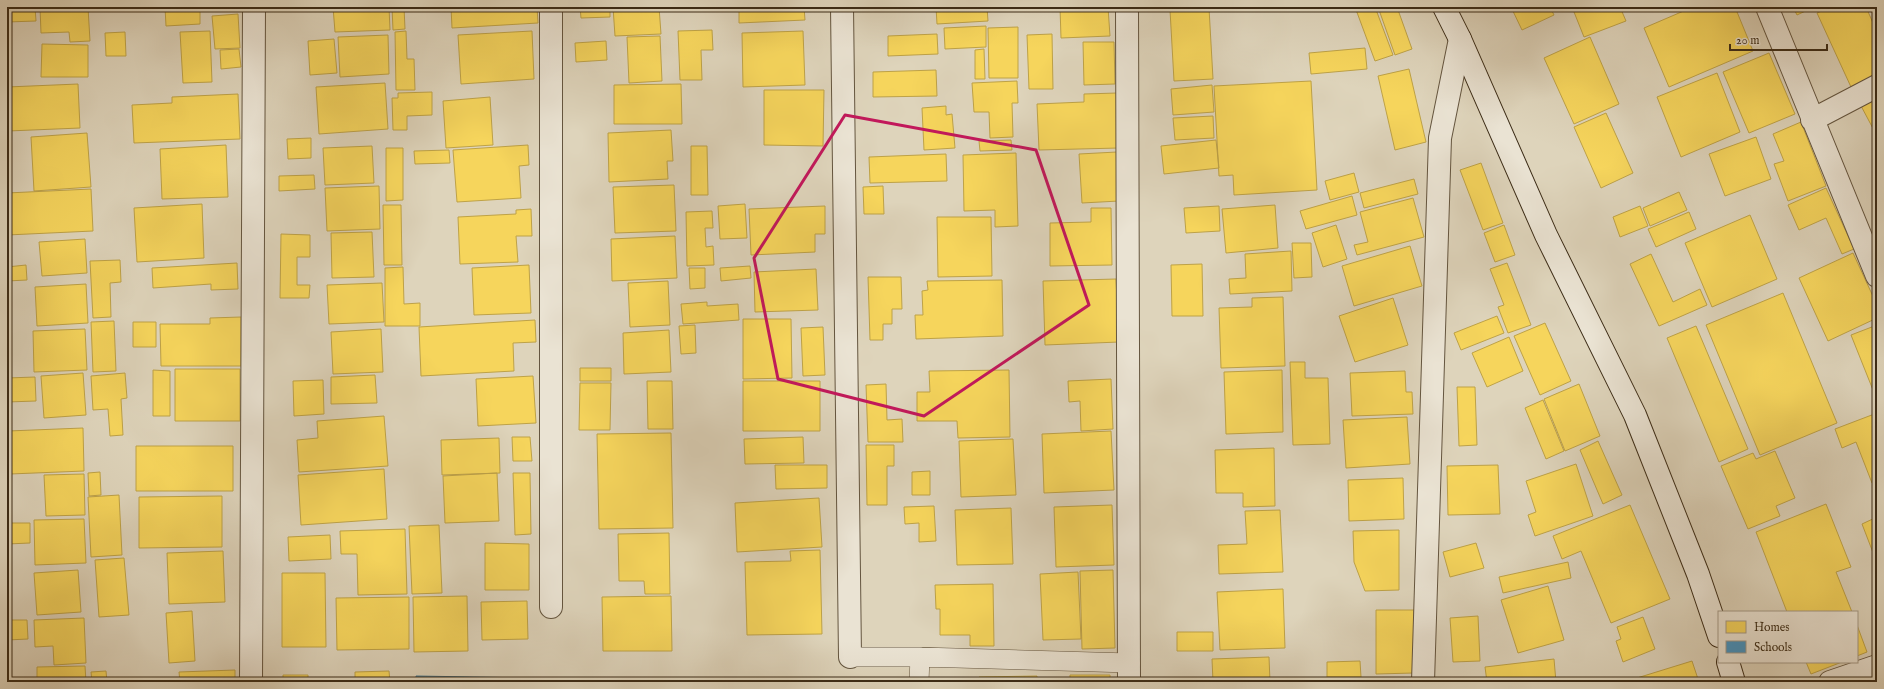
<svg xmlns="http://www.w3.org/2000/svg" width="1884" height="689" font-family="'IM FELL English',serif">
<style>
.homes{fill:#f6d55c;stroke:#bea247}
.schools{fill:#4393c3;stroke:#41748f}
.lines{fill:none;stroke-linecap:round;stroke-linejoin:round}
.service-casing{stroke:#64553f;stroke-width:20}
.minor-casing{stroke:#64553f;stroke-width:24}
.secondary-casing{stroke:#3b2b16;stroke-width:24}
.service{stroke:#eae3d3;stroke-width:19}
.minor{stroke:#eae3d3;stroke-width:22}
.secondary{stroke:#eae3d3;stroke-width:22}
.marked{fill:none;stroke:#c2185b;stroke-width:3;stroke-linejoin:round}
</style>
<rect width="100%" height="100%" fill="#ded4bb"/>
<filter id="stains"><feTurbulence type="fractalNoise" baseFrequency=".005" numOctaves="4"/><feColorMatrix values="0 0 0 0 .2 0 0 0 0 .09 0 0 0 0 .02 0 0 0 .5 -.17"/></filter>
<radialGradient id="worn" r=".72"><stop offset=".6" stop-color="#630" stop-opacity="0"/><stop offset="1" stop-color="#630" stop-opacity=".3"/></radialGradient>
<path class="homes" d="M 7,7 L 35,7 L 36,21 L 7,22 Z
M 40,7 L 88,7 L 90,41 L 70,42 L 69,32 L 41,33 Z
M 165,7 L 231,7 L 200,8 L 200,24 L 166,26 Z
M 333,7 L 389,7 L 390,30 L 335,32 Z
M 392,7 L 404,7 L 405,29 L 393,30 Z
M 451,7 L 537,7 L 538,23 L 452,28 Z
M 580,7 L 610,7 L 610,17 L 581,18 Z
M 613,7 L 659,7 L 661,34 L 615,36 Z
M 739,7 L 804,7 L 805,20 L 739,23 Z
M 936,7 L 987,7 L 988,21 L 937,24 Z
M 1060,7 L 1108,7 L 1110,36 L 1061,38 Z
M 1355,7 L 1375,7 L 1393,55 L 1375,61 Z
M 1378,7 L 1397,7 L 1412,49 L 1395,55 Z
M 1511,7 L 1550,7 L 1554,15 L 1522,30 Z
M 1572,7 L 1620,7 L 1626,21 L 1584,37 Z
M 1693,7 L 1735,7 L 1753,51 L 1669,87 L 1644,28 Z
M 1793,7 L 1814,7 L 1797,15 Z
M 1831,7 L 1866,7 L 1877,32 L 1877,75 L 1851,87 L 1817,13 Z
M 1870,7 L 1877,7 L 1877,24 Z
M 1209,8 L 1213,79 L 1174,81 L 1170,10 Z
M 238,14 L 240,48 L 215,49 L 212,16 Z
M 986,26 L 986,47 L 945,49 L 944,28 Z
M 1018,27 L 1018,78 L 989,78 L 988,28 Z
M 712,30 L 713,50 L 701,50 L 702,80 L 680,80 L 678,31 Z
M 210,31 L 212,82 L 183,83 L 180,32 Z
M 406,31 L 407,59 L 414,59 L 415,90 L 396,90 L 395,32 Z
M 532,31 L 534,79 L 461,84 L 458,35 Z
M 803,31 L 805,85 L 743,87 L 742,33 Z
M 125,32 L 126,56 L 106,56 L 105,33 Z
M 937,34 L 938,54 L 888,56 L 888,36 Z
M 1052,34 L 1053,89 L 1029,89 L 1027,35 Z
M 388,35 L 389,74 L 340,77 L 338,37 Z
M 660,36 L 662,81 L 629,83 L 627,37 Z
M 1590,37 L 1619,104 L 1574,124 L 1544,58 Z
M 334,39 L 337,73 L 310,75 L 308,41 Z
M 606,41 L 607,60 L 576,62 L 575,43 Z
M 1083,42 L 1114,42 L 1115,84 L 1084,85 Z
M 42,44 L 88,45 L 88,77 L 41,77 Z
M 1365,48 L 1367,69 L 1311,74 L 1309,53 Z
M 239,49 L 241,67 L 221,69 L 220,50 Z
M 984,49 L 985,79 L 975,79 L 975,50 Z
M 1769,53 L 1795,114 L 1749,133 L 1723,72 Z
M 1409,69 L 1426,142 L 1395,150 L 1378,76 Z
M 936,70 L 937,96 L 873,97 L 873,72 Z
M 1717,73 L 1740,132 L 1681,157 L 1657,97 Z
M 1017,81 L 1018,103 L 1012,103 L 1013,137 L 990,138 L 989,112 L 974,112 L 972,83 Z
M 1311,81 L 1317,190 L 1234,195 L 1233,175 L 1219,176 L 1214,86 Z
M 385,83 L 388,129 L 319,134 L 316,87 Z
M 78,84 L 80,128 L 8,131 L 7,87 Z
M 681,84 L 682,124 L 614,124 L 614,85 Z
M 1212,85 L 1214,112 L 1173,115 L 1171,89 Z
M 764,90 L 824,90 L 823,146 L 764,145 Z
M 432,92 L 432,115 L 407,116 L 407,130 L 393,130 L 392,98 L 398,98 L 398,93 Z
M 1117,93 L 1119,148 L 1039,150 L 1037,104 L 1084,102 L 1084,94 Z
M 238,94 L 240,139 L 134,143 L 132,105 L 172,103 L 172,97 Z
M 1877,96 L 1877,136 L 1860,104 Z
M 490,97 L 493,145 L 446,148 L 443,101 Z
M 946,106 L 946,115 L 952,114 L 955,148 L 924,150 L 922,108 Z
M 1606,113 L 1633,173 L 1601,188 L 1574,127 Z
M 1213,116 L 1214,138 L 1175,140 L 1173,118 Z
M 1801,122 L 1826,186 L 1788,201 L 1774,164 L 1784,161 L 1773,134 Z
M 671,130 L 673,161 L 667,161 L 668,179 L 609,182 L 608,133 Z
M 87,133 L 91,187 L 34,191 L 31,137 Z
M 1756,137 L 1771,179 L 1725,196 L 1709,154 Z
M 311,138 L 311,158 L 288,159 L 287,139 Z
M 1011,140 L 1012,150 L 980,151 L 979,141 Z
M 1216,140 L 1219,168 L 1164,174 L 1161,146 Z
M 226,145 L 228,197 L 162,199 L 160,149 Z
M 528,145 L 529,165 L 519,166 L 521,198 L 457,202 L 453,150 Z
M 372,146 L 374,183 L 325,185 L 323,148 Z
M 691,146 L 707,146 L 708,195 L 691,195 Z
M 386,148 L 403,148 L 403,200 L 386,201 Z
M 449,150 L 450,163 L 415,164 L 414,151 Z
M 1117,152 L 1119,201 L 1082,203 L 1079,154 Z
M 1016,153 L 1018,226 L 995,227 L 995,210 L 964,211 L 963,155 Z
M 946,154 L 947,181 L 870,183 L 869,157 Z
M 1481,163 L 1503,223 L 1483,230 L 1460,170 Z
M 1354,173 L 1359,192 L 1330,200 L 1325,181 Z
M 314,175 L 315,189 L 279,191 L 279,176 Z
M 1414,179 L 1418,194 L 1364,208 L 1360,193 Z
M 674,185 L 676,231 L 615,233 L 613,187 Z
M 379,186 L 380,229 L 327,231 L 325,188 Z
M 883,186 L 884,214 L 864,214 L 863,187 Z
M 1826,188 L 1854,249 L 1842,254 L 1826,218 L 1799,230 L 1788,205 Z
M 91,189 L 93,231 L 7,235 L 7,193 Z
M 1679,192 L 1687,210 L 1650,226 L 1643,208 Z
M 1352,196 L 1357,215 L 1306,229 L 1300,211 Z
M 1413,198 L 1424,237 L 1357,255 L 1354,245 L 1368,242 L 1360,212 Z
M 202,204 L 204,258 L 137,262 L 134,208 Z
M 745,204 L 747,238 L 720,239 L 718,206 Z
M 383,205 L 401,205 L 402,265 L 384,265 Z
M 1275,205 L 1278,248 L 1226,253 L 1222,209 Z
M 825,206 L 825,234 L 815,234 L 815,252 L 751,255 L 749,209 Z
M 1219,206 L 1220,231 L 1186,233 L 1184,208 Z
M 1640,206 L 1648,226 L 1620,237 L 1613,217 Z
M 1091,208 L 1111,208 L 1112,265 L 1050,266 L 1050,223 L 1091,222 Z
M 531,209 L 532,236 L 516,236 L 518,262 L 460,264 L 458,217 L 516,214 L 516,210 Z
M 712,211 L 713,228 L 705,228 L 706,247 L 713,246 L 714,265 L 687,266 L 686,212 Z
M 1689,212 L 1696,229 L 1656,247 L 1648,229 Z
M 1750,215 L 1777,279 L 1712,307 L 1685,243 Z
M 937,217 L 991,217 L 992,276 L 938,277 Z
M 1336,225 L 1347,259 L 1323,267 L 1312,233 Z
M 1504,225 L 1515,255 L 1495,262 L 1484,233 Z
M 372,232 L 374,277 L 332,278 L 331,233 Z
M 281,234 L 310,235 L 310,257 L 297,257 L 297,285 L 310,285 L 309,298 L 280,298 Z
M 675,236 L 677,278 L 612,281 L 611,239 Z
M 85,239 L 87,273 L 42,276 L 39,242 Z
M 1292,243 L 1311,243 L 1312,277 L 1294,278 Z
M 1410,246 L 1422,286 L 1354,306 L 1342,266 Z
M 1291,251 L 1292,291 L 1230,294 L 1229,279 L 1246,278 L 1245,254 Z
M 1853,253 L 1877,305 L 1877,318 L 1828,341 L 1799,278 Z
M 1651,254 L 1673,302 L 1700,289 L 1707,305 L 1659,326 L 1630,264 Z
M 120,260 L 121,282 L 110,283 L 111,317 L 93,318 L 90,261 Z
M 237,263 L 238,289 L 211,290 L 211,284 L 153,288 L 152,268 Z
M 1507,263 L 1531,325 L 1508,333 L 1498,307 L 1504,305 L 1490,269 Z
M 1202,264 L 1203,316 L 1172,316 L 1171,265 Z
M 26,265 L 27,280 L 7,281 L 7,267 Z
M 529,265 L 531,313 L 474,315 L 472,268 Z
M 750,266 L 751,278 L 721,281 L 720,268 Z
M 403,267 L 404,304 L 420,303 L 420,326 L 385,326 L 385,268 Z
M 689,268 L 705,268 L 705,288 L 690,289 Z
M 816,269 L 818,310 L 755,312 L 754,272 Z
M 868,277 L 901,277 L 902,309 L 892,309 L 892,324 L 883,324 L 883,340 L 870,340 Z
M 1116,279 L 1119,342 L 1045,345 L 1043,281 Z
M 1002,280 L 1003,336 L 916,339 L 915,315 L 923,315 L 922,291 L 928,290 L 927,281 Z
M 668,281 L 670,325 L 630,327 L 628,283 Z
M 382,283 L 384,322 L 329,324 L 327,285 Z
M 86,284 L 88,323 L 37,326 L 35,287 Z
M 1783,293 L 1837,423 L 1760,455 L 1706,325 Z
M 1283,297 L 1285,366 L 1221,368 L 1219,308 L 1252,307 L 1252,298 Z
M 1393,298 L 1408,345 L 1355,362 L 1339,316 Z
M 707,302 L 707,306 L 738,304 L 739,320 L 683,324 L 681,304 Z
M 1497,316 L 1504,333 L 1461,350 L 1454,333 Z
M 241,317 L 241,366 L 161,366 L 160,324 L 210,324 L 210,318 Z
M 743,319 L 791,319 L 792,378 L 743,379 Z
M 535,320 L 536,342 L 513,343 L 514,371 L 421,376 L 419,327 Z
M 114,321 L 116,371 L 93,372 L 91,322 Z
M 133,322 L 156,322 L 156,347 L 133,347 Z
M 1545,323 L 1571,381 L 1540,395 L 1514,336 Z
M 695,325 L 696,353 L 681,354 L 679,326 Z
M 1877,325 L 1877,400 L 1851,335 Z
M 1696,326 L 1748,449 L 1719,462 L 1667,338 Z
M 823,327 L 825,375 L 803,376 L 801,328 Z
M 85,329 L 87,370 L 34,372 L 33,331 Z
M 381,329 L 383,372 L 333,374 L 331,332 Z
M 669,330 L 671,372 L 624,374 L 623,333 Z
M 1509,337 L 1523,371 L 1487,387 L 1472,353 Z
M 1290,362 L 1305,362 L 1305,378 L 1328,378 L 1330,444 L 1293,445 Z
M 580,368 L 611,368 L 611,381 L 580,381 Z
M 175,369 L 240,369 L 240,421 L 175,421 Z
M 153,370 L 170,371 L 170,416 L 153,416 Z
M 1009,370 L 1010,437 L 958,438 L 957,421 L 917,421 L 917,392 L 930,392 L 929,371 Z
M 1282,370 L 1283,432 L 1226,434 L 1224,372 Z
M 1405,371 L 1406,392 L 1412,392 L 1413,414 L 1352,416 L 1350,373 Z
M 83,373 L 86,415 L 44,418 L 41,376 Z
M 125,373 L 127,398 L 121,399 L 123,435 L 110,436 L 108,409 L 93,410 L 91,376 Z
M 375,375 L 377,403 L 331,404 L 331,377 Z
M 533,376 L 536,423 L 478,426 L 476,379 Z
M 35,377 L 36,401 L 7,402 L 7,378 Z
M 1111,379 L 1113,429 L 1081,431 L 1080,401 L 1069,402 L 1068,381 Z
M 323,380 L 324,414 L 294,416 L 293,381 Z
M 647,381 L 672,381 L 673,429 L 648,429 Z
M 743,381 L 820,381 L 820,431 L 743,431 Z
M 580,383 L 611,383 L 610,430 L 579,430 Z
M 886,384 L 887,420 L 902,419 L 903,442 L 868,442 L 866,385 Z
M 1579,384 L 1600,436 L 1565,451 L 1544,399 Z
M 1457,387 L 1475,387 L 1477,445 L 1459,446 Z
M 1543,400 L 1564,451 L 1546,459 L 1525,408 Z
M 1877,413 L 1877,481 L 1872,483 L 1856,442 L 1842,448 L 1835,429 Z
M 384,416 L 388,466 L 299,472 L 297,440 L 318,438 L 317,421 Z
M 1407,417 L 1410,464 L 1346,468 L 1343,420 Z
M 83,428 L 84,471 L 10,474 L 8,431 Z
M 1111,431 L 1114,490 L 1044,493 L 1042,434 Z
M 671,433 L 673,528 L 599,529 L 597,434 Z
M 512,437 L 530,437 L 532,461 L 513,461 Z
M 803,437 L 804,463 L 745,464 L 744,439 Z
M 499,438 L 500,473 L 442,475 L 441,440 Z
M 1013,439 L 1016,495 L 961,497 L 959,441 Z
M 1598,441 L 1622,495 L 1603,504 L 1580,450 Z
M 866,445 L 894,445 L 894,466 L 887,466 L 887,505 L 867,505 Z
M 136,446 L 233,446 L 233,491 L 136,491 Z
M 1274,448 L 1275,506 L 1243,507 L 1243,493 L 1216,493 L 1215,450 Z
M 1775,451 L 1795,498 L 1776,506 L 1780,516 L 1748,529 L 1721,466 L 1753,453 L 1756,459 Z
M 1576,464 L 1593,516 L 1535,536 L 1528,515 L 1536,512 L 1526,481 Z
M 775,465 L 827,465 L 827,488 L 776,489 Z
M 1498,465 L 1500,514 L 1448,515 L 1447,466 Z
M 384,469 L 387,519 L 301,525 L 298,475 Z
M 930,471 L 930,495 L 912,495 L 912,472 Z
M 100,472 L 101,495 L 89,496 L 88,473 Z
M 497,473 L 499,521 L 445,523 L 443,476 Z
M 513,473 L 530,473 L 531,534 L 515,535 Z
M 84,474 L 85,515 L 46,516 L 44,475 Z
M 1403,478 L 1404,519 L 1349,521 L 1348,480 Z
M 119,495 L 122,555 L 91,557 L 88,497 Z
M 222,496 L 222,547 L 139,548 L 139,497 Z
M 819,498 L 822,547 L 737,552 L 735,503 Z
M 1826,504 L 1851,567 L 1836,572 L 1852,612 L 1787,612 L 1756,532 Z
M 1112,505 L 1114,565 L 1056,567 L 1054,507 Z
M 1630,505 L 1670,599 L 1611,623 L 1581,551 L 1562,559 L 1553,536 Z
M 934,506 L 936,541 L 919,542 L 919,523 L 905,524 L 904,507 Z
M 1011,508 L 1013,564 L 957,565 L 955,510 Z
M 1280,510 L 1283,572 L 1219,574 L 1218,545 L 1247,544 L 1245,511 Z
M 1877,517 L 1877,563 L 1862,524 Z
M 84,519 L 86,563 L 35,565 L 34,520 Z
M 7,523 L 30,523 L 30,543 L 7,544 Z
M 439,525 L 442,593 L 412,594 L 409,526 Z
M 405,529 L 407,594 L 358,595 L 357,554 L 341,554 L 340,531 Z
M 1399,530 L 1399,590 L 1365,591 L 1354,562 L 1353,531 Z
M 669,533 L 670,594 L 645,594 L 644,581 L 619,581 L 618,534 Z
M 330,535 L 331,559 L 289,561 L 288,537 Z
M 485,543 L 529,544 L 529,590 L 485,590 Z
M 1476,543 L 1484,568 L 1450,577 L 1443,552 Z
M 820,550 L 822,634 L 747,635 L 745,562 L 791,561 L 790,551 Z
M 223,551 L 225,602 L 169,604 L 167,553 Z
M 124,558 L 129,615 L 99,617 L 95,560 Z
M 1568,562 L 1571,578 L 1503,593 L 1499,577 Z
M 78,570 L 81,612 L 37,615 L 34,573 Z
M 1113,570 L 1115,648 L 1082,649 L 1080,571 Z
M 1078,572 L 1081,639 L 1043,640 L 1040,574 Z
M 282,573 L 325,573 L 326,647 L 282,647 Z
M 993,584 L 994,646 L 970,646 L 970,635 L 940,635 L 940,609 L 936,609 L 935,585 Z
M 1548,586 L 1564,640 L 1518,653 L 1501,600 Z
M 1283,589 L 1285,648 L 1220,650 L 1217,592 Z
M 467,596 L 468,651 L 414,652 L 413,597 Z
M 671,596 L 672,651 L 603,651 L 602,597 Z
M 409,597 L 409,649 L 337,650 L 336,598 Z
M 527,601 L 528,639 L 482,640 L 481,602 Z
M 1376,610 L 1414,610 L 1414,673 L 1376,674 Z
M 192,611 L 195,661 L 169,663 L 166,613 Z
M 1478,616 L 1480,661 L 1453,662 L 1450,618 Z
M 1643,617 L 1655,649 L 1623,662 L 1616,641 L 1621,639 L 1617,627 Z
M 84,618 L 86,663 L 54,665 L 53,646 L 35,647 L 34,620 Z
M 7,620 L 27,620 L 28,639 L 7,640 Z
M 1857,625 L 1867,652 L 1857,656 Z
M 1177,632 L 1213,632 L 1213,651 L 1177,651 Z
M 1269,657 L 1270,682 L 1213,682 L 1212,659 Z
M 1554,659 L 1556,682 L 1487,682 L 1485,667 Z
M 1360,661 L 1361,677 L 1327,677 L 1327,662 Z
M 1692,661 L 1699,682 L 1624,682 Z
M 1806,662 L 1842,662 L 1811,674 Z
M 85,666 L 86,682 L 37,682 L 37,667 Z
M 235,670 L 235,682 L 180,682 L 179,672 Z
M 106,671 L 107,682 L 92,682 L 91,672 Z
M 389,671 L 390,682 L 355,682 L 355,672 Z
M 283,675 L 308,675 L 308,682 L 283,682 Z
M 1070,675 L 1110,675 L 1110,682 L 1070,682 Z
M 1037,676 L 1037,682 L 979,682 L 979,677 Z
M 934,678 L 961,679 L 961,682 L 934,682 Z"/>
<path class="schools" d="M 416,676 L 762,682 L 416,682 Z"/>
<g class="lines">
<defs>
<path id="service" d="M 850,657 L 920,657 L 1130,663
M 919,682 L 920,657"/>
<path id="minor" d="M 551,7 L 551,607
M 842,7 L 850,657
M 1127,7 L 1129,682
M 1767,7 L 1877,276
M 1812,120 L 1877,86
M 251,682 L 254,7
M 1423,682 L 1440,138 L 1460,39
M 1830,682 L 1877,666"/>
<path id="secondary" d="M 1444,7 L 1460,39 L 1546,235 L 1635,415 L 1698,574 L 1719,636
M 1728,662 L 1734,682"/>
</defs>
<use href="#service" class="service-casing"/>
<use href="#minor" class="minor-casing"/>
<use href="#secondary" class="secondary-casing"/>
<use href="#service" class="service"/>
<use href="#minor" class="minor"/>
<use href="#secondary" class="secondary"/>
</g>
<path class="marked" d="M 845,115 L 1036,150 L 1089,305 L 924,416 L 778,379 L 754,258 Z"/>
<rect width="1884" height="689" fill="none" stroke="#ded4bb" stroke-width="24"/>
<rect x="8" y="8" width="1868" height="673" fill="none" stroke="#3b2b16" stroke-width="2"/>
<rect x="12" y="12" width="1860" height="665" fill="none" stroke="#3b2b16"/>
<rect x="1718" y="611" width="140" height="52" fill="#eae3d3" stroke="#a49987"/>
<rect x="1726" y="621" width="20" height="12" fill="#f6d55c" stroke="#a49987"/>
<text x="1754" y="631" font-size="12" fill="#3b2b16">Homes</text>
<rect x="1726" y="641" width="20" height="12" fill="#4393c3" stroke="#a49987"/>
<text x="1754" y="651" font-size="12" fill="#3b2b16">Schools</text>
<path d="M1730 44v6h97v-6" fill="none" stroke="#3b2b16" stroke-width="2"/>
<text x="1736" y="44" font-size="12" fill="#3b2b16" stroke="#eae3d3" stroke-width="3" paint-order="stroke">20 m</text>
<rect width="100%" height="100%" filter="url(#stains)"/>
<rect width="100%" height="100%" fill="url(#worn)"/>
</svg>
